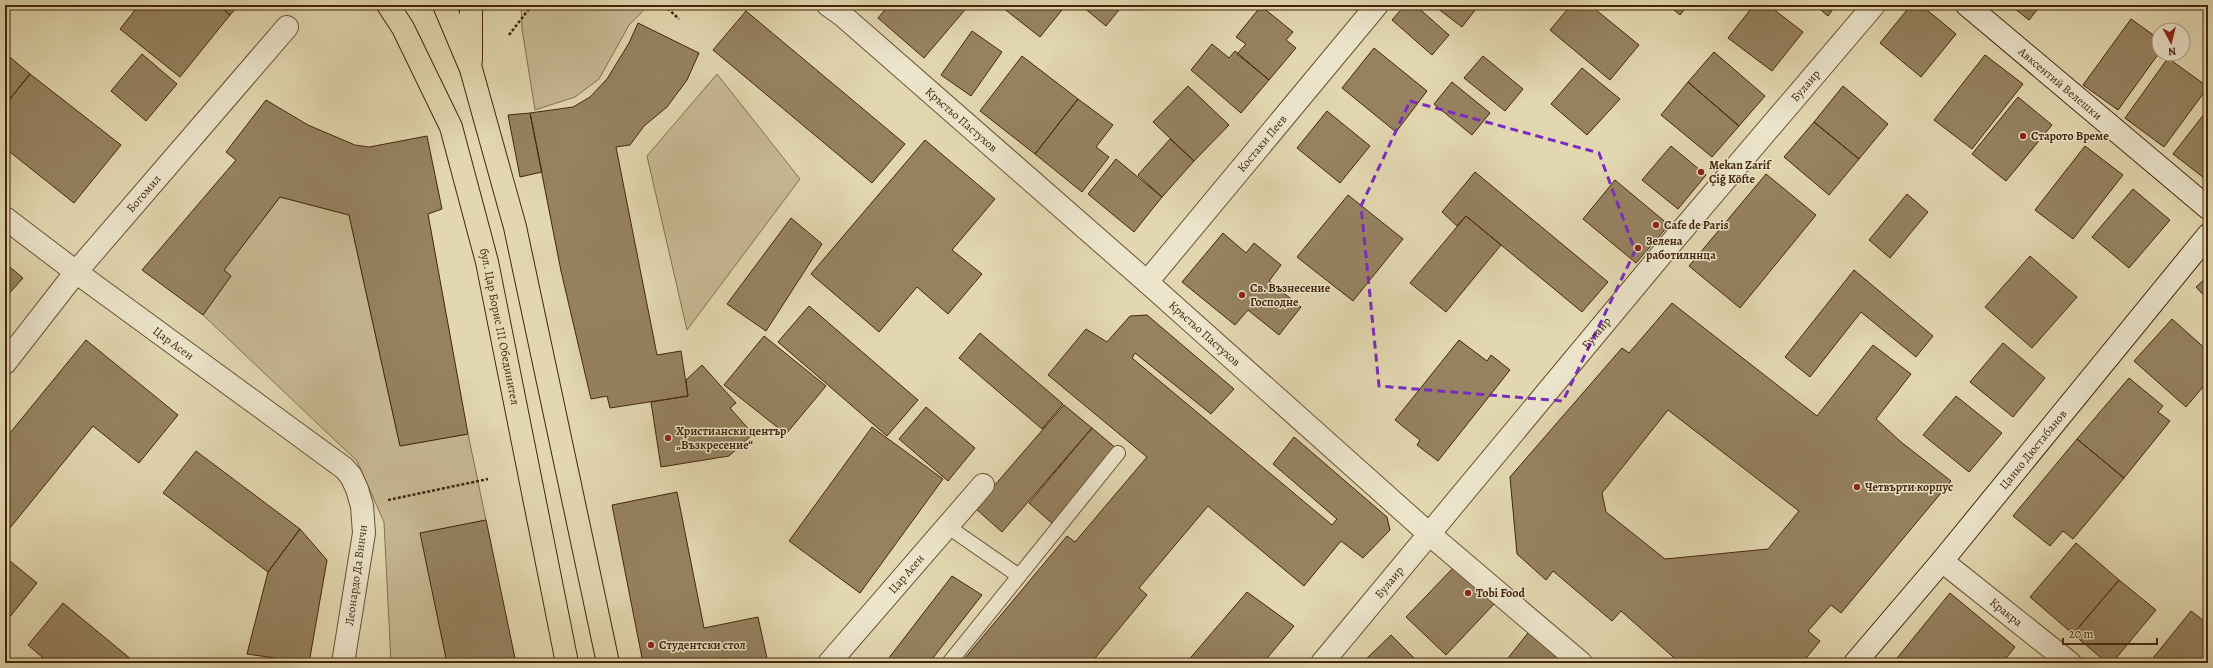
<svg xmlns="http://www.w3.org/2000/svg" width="2213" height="668" font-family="Alegreya,serif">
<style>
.green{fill:#c7b994;stroke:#867050}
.building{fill:#968261;stroke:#44260b;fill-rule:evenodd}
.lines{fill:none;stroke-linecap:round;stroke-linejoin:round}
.lane-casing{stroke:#6c5234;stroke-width:16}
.street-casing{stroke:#6c5234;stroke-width:24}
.secondary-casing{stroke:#44260b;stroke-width:24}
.primary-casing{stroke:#44260b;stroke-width:24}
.path{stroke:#44260b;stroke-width:2.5;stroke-dasharray:3 2;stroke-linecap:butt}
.lane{stroke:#ece5cc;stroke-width:14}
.street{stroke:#ece5cc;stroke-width:22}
.secondary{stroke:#ece5cc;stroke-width:22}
.primary{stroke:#e2d7b0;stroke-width:22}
.marked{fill:none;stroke:#7b2cbf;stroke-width:3;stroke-dasharray:8 5;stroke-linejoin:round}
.poi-dot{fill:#8f2418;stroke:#ece5cc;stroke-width:1.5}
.labels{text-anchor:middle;stroke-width:3;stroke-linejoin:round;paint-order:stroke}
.street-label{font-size:12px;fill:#44260b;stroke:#ece5cc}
.poi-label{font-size:12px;font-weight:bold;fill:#44260b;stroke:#ece5cc;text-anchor:start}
</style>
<rect width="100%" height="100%" fill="#e2d7b0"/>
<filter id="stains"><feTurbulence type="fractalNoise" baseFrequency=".005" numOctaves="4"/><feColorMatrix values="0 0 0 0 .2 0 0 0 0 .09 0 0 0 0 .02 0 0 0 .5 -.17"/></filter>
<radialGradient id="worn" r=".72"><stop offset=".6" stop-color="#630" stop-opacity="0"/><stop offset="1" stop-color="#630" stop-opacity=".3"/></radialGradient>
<path class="green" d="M 521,5 L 649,5 L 629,25 L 599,79 L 575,97 L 535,110 L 522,29 Z
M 717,74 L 800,179 L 687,330 L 647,156 Z
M 280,197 L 349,215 L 400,446 L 468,434 L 486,520 L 421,533 L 447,663 L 391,663 L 384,522 L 357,461 L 203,315 L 231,276 L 224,270 Z"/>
<path class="building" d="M 139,5 L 218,5 L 230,15 L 180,77 L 120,29 Z
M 218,5 L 239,5 L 230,15 Z
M 889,5 L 969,5 L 924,58 L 878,18 Z
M 1005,5 L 1066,5 L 1040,37 L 1003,8 Z
M 1084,5 L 1123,5 L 1106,26 L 1083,7 Z
M 1405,5 L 1415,5 L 1449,35 L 1432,55 L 1392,20 Z
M 1433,5 L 1479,5 L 1462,27 Z
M 1571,5 L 1590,5 L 1639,45 L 1610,80 L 1550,30 Z
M 1668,5 L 1688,5 L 1680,15 Z
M 1754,5 L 1768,5 L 1803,32 L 1772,71 L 1728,38 Z
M 1815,5 L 1836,5 L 1828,16 Z
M 1911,5 L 1921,5 L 1956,34 L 1921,77 L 1880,43 Z
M 2010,5 L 2041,5 L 2029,20 Z
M 1261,6 L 1293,32 L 1286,40 L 1296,48 L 1269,80 L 1237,54 L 1246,44 L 1236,37 Z
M 746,11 L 905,144 L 872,183 L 713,50 Z
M 2131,19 L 2159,39 L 2159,53 L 2118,110 L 2083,85 Z
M 638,23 L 699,53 L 687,80 L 667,107 L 644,126 L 630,145 L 616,147 L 657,355 L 681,351 L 688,396 L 610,408 L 607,396 L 591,399 L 561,271 L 530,113 L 573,107 L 590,97 L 607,79 L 629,43 Z
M 972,31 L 1002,52 L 971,96 L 941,75 Z
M 1212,44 L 1229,58 L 1235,51 L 1269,80 L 1241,113 L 1191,70 Z
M 1374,48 L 1427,91 L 1396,132 L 1342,88 Z
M 1714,52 L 1765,96 L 1739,126 L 1688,82 Z
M 5,53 L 30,74 L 5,105 Z
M 142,54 L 177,84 L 146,121 L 111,91 Z
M 1985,55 L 2023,84 L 1972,149 L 1934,120 Z
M 1022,56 L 1078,99 L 1035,154 L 980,111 Z
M 1483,56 L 1523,89 L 1505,111 L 1464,78 Z
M 2168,58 L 2208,87 L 2164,147 L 2125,118 Z
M 1582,68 L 1620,99 L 1587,135 L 1551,104 Z
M 30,74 L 121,145 L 74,203 L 5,148 L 5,105 Z
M 1452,82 L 1490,113 L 1472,135 L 1434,104 Z
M 1688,82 L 1739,126 L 1712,157 L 1661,115 Z
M 1188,86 L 1229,125 L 1194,161 L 1153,122 Z
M 1843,86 L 1888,124 L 1859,159 L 1814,122 Z
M 2018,97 L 2052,125 L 2006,181 L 1972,154 Z
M 1078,99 L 1113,125 L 1096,147 L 1109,157 L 1082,192 L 1035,154 Z
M 266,100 L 308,125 L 355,145 L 369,147 L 427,136 L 442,209 L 428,214 L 468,434 L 400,446 L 349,215 L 280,197 L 224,270 L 231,276 L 203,315 L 142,270 L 236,160 L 226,152 Z
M 2208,109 L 2208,181 L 2173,154 Z
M 1327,111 L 1370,146 L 1340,183 L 1297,148 Z
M 530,113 L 542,172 L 520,177 L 508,115 Z
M 1814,122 L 1859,159 L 1829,195 L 1784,157 Z
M 1170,139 L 1194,161 L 1162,197 L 1138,175 Z
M 925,140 L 995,199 L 952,250 L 982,274 L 948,314 L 917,287 L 879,332 L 811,274 Z
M 1671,146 L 1706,175 L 1678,209 L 1642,180 Z
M 2085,146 L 2123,175 L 2073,239 L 2035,210 Z
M 1116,159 L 1162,197 L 1134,232 L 1088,194 Z
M 1475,172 L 1608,282 L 1582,312 L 1466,216 L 1457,226 L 1442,212 Z
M 1766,174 L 1816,215 L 1740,308 L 1689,266 Z
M 1615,180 L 1669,225 L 1636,263 L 1583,219 Z
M 2133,189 L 2170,220 L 2129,268 L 2092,237 Z
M 1907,194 L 1928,212 L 1890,258 L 1869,240 Z
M 1348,195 L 1403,239 L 1353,301 L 1297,257 Z
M 1466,216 L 1501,245 L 1446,312 L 1410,283 Z
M 791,218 L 822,244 L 766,331 L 727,304 Z
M 1223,233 L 1246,253 L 1254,243 L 1281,265 L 1269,281 L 1301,307 L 1279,335 L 1248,310 L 1235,325 L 1182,282 Z
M 2030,256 L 2077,297 L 2032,348 L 1985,307 Z
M 5,263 L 23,278 L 5,298 Z
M 1854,270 L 1933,336 L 1916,357 L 1861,312 L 1810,377 L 1785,357 Z
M 2208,276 L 2208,300 L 2196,287 Z
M 1672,303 L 1817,416 L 1873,345 L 1911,374 L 1876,419 L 1901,442 L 1951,481 L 1841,613 L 1831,605 L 1808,631 L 1820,641 L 1802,663 L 1680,663 L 1621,611 L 1612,621 L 1553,571 L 1546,580 L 1517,554 L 1510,477 L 1622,348 L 1629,353 ZM 1668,410 L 1799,511 L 1768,549 L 1665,559 L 1606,512 L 1602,493 Z
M 809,306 L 918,400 L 887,436 L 778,342 Z
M 1147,315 L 1234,389 L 1211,414 L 1135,353 L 1132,358 L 1332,525 L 1337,519 L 1273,464 L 1294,437 L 1387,517 L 1390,530 L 1363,558 L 1341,541 L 1304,586 L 1208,506 L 1139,588 L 1147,595 L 1091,663 L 971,663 L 965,658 L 1067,536 L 1075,542 L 1147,457 L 1048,375 L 1086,329 L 1107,342 L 1130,316 Z
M 2172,319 L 2208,351 L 2208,381 L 2186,407 L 2134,361 Z
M 980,333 L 1063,404 L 1042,429 L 959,358 Z
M 764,336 L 826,386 L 786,434 L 724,385 Z
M 86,340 L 178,415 L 139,463 L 93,426 L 5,534 L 5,439 Z
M 1459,340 L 1487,361 L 1491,355 L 1510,370 L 1438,461 L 1417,445 L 1420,440 L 1395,420 Z
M 2003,343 L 2045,378 L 2013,417 L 1970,382 Z
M 702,365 L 736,403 L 730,408 L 753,434 L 729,456 L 661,467 L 651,402 L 688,396 L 686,380 Z
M 2129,378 L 2163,406 L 2158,412 L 2170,421 L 2124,478 L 2077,439 Z
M 1956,396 L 2002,433 L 1969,472 L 1923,435 Z
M 1064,405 L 1092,428 L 1002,532 L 975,508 Z
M 926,407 L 975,448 L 948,481 L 899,439 Z
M 872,427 L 943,479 L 860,593 L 789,541 Z
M 1092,428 L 1117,449 L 1053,524 L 1029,503 Z
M 2077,439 L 2124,478 L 2073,539 L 2063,531 L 2050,546 L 2013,516 Z
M 196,451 L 300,529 L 268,572 L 163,493 Z
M 677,492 L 704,628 L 758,617 L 768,663 L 643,663 L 612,505 Z
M 486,520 L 516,663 L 447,663 L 420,533 Z
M 300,529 L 327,560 L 309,663 L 247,654 L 268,572 Z
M 2076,543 L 2119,580 L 2073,634 L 2030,597 Z
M 5,557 L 37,583 L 5,623 Z
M 1454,567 L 1494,604 L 1446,655 L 1406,617 Z
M 952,576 L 982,595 L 929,663 L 885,663 Z
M 2119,580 L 2156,610 L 2112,663 L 2107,663 L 2073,634 Z
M 1247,592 L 1294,626 L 1263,663 L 1186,663 Z
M 1950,593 L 2015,647 L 2002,663 L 1893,663 Z
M 63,603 L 132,660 L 129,663 L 49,663 L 28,645 Z
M 2191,611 L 2208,624 L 2208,663 L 2149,663 Z
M 1528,633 L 1564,662 L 1564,663 L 1504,663 Z
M 1391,635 L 1419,663 L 1362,663 Z"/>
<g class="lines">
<defs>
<path id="lane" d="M 947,526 L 1019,576
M 949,663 L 1118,453"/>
<g id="street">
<path id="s1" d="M 828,5 L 842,15 L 1147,282 L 1428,533 L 1581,663"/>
<path id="s2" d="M 5,218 L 76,272 L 344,468 L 351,476 L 357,489 L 362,506 L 364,533 L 343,663"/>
<path id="s3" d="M 1147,282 L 1377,5"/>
<path id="s4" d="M 5,363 L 76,272 L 287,27"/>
<path id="s5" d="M 1942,561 L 2070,663"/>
<path id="s6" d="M 829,663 L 983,485"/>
<path id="s7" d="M 1322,663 L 1661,255 L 1874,5"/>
</g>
<g id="secondary">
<path id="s8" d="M 1967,5 L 2208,208"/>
<path id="s9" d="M 1855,663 L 1942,561 L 2208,235"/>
</g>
<g id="primary">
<path id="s10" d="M 388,5 L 403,28 L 451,127 L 487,262 L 567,663"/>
<path d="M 444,5 L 471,69 L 515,227 L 608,663"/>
<path d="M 471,60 L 471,5"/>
</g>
</defs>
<use href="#lane" class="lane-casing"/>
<use href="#street" class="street-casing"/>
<use href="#secondary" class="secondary-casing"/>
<use href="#primary" class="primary-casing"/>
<path class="path" d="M 664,5 L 679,19
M 509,35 L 532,5
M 388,500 L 488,479"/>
<use href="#lane" class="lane"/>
<use href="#street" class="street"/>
<use href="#secondary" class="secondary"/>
<use href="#primary" class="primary"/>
</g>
<path class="marked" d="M 1410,101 L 1599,153 L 1635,251 L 1563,401 L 1379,386 L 1361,206 Z"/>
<g class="poi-dot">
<circle cx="2023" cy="136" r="4"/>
<circle cx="1701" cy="172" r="4"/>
<circle cx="1656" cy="225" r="4"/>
<circle cx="1638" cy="248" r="4"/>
<circle cx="1242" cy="295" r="4"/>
<circle cx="668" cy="438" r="4"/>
<circle cx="1857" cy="487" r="4"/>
<circle cx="1468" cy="593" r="4"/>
<circle cx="651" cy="645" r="4"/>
</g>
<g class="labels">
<g class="street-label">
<text dy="4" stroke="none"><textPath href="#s8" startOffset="122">Авксентий Велешки</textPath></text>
<text dy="4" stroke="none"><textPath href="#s7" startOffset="753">Булаир</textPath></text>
<text dy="4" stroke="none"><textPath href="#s1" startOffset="176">Кръстьо Пастухов</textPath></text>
<text dy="4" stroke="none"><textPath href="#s3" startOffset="180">Костаки Пеев</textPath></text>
<text dy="4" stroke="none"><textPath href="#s4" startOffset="219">Богомил</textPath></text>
<text dy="4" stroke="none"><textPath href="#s10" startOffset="343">бул. Цар Борис III Обединител</textPath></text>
<text dy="4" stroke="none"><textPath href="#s7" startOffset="429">Булаир</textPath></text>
<text dy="4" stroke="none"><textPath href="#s1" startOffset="500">Кръстьо Пастухов</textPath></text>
<text dy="4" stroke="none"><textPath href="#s2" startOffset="210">Цар Асен</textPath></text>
<text dy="4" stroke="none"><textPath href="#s9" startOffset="278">Цанко Дюстабанов</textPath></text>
<text dy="4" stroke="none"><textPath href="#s6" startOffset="118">Цар Асен</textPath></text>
<text transform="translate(356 575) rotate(-82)" y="4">Леонардо Да Винчи</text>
<text dy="4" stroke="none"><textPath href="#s7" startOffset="105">Булаир</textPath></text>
<text dy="4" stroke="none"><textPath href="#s5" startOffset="82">Кракра</textPath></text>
</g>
<g class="poi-label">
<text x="2031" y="140">Старото Време</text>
<text x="1709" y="169">Mekan Zarif<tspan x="1709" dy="14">Çiğ Köfte</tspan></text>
<text x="1664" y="229">Cafe de Paris</text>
<text x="1646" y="245">Зелена<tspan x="1646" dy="14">работилннца</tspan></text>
<text x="1250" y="292">Св. Възнесение<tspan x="1250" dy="14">Господне</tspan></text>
<text x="676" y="435">Христиански център<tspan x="676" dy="14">„Възкресение“</tspan></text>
<text x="1865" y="491">Четвърти корпус</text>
<text x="1476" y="597">Tobi Food</text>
<text x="659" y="649">Студентски стол</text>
</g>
</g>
<rect width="2213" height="668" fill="none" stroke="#e2d7b0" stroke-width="20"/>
<rect x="6" y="6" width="2201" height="656" fill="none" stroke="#44260b" stroke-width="2"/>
<rect x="10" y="10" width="2193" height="648" fill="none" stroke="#44260b"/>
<g transform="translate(2171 42) rotate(173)"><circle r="19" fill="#ece5cc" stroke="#a9997f"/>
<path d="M0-3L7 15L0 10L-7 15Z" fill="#8f2418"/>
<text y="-6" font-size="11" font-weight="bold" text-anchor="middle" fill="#44260b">N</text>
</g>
<path d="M2063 638v6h94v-6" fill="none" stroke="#44260b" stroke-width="2"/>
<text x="2069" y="638" font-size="12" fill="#44260b" stroke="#ece5cc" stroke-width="3" paint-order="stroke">20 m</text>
<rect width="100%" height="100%" filter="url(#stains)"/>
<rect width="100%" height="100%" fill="url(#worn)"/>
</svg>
